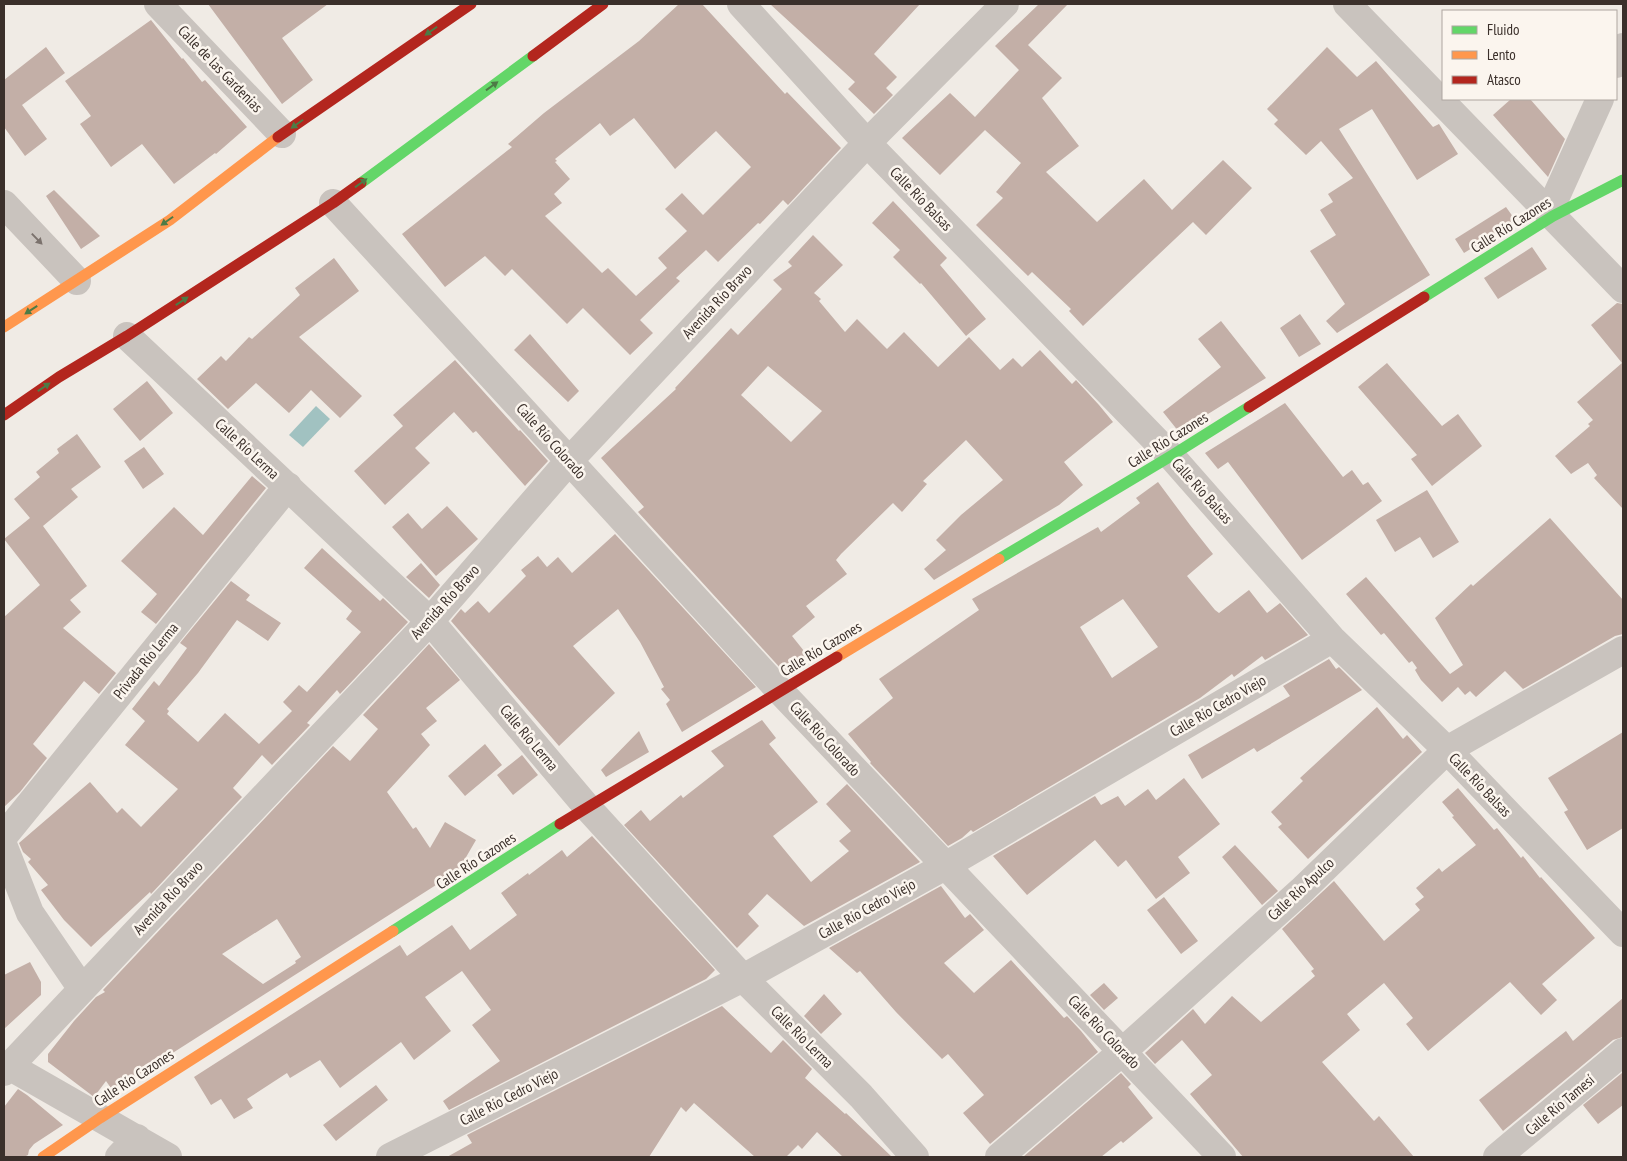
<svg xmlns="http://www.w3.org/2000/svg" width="1627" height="1161" font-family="'PT Sans Narrow',sans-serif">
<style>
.water{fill:#a1c2c1}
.building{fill:#c3afa7;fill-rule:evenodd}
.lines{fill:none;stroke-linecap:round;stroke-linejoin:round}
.street{stroke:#c9c3be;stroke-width:28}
.fast{stroke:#63d668;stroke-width:11}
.slow{stroke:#ff974d;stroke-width:11}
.jam{stroke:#b3261e;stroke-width:11}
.oneway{fill:#4d7b46}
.oneway2{fill:#7b726d}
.labels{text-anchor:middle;stroke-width:5;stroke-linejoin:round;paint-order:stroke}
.street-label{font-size:15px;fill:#3b302b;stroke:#fbf5ee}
</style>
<rect width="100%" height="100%" fill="#f0ebe5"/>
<path class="water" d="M 316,406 L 330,419 L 303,447 L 289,435 Z"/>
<path class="building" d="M 208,4 L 328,4 L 282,38 L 313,80 L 282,104 Z
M 679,4 L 702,4 L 785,94 L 787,92 L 841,148 L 788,205 L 783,200 L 760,224 L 758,223 L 718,262 L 706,250 L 676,278 L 680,281 L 640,320 L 653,333 L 630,355 L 583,308 L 567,324 L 512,269 L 505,276 L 485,256 L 445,287 L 402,234 L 512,147 L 508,144 L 544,113 L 639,41 ZM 634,118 L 675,169 L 716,131 L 751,167 L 703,215 L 682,193 L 665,209 L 687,231 L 658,258 L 667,268 L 636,296 L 608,268 L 602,273 L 545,216 L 562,203 L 554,194 L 570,179 L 555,162 L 557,161 L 555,159 L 600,123 L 610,136 Z
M 770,4 L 920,4 L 874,54 L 897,77 L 886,88 L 893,95 L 874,114 L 848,89 L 855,82 Z
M 1039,4 L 1068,4 L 1028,45 L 1062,78 L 1042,98 L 1079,146 L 1046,172 L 1097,222 L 1144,179 L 1172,210 L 1223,160 L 1252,188 L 1206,235 L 1193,222 L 1083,326 L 1069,311 L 1071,309 L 1032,272 L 1028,276 L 976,225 L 1003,198 L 996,192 L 1021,163 L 985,130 L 940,175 L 902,138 L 950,93 L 975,117 L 1019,70 L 995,46 Z
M 151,20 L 182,59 L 183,58 L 202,82 L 205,80 L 247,127 L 216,154 L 215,153 L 174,184 L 142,144 L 111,167 L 80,124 L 91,116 L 65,81 Z
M 46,47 L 65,73 L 22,105 L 47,139 L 25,156 L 4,127 L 4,80 Z
M 1327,47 L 1357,77 L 1376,61 L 1433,127 L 1439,124 L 1458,154 L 1417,180 L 1372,109 L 1339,129 L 1430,275 L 1337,333 L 1326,321 L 1345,304 L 1310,251 L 1336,235 L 1320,210 L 1333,202 L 1328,194 L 1353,178 L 1321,141 L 1306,155 L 1274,124 L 1278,120 L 1267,109 Z
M 1511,99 L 1530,99 L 1565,139 L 1548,177 L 1493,115 Z
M 54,190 L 100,236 L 81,249 L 46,196 Z
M 893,201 L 947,258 L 940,265 L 986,319 L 966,336 L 921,283 L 920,284 L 893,257 L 900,250 L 872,223 Z
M 1506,207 L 1516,221 L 1464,253 L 1455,239 Z
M 813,235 L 843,265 L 814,293 L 821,299 L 819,301 L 845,332 L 857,319 L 887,349 L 904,332 L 938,367 L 969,337 L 1000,370 L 1013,358 L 1022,367 L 1040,350 L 1072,384 L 1076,380 L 1099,405 L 1113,422 L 1064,462 L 1083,485 L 1059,505 L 934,580 L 924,569 L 946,550 L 936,540 L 961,515 L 1003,480 L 966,440 L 923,481 L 927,484 L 902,512 L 893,503 L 841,554 L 836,560 L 847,574 L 806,606 L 815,617 L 792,636 L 808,656 L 783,671 L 638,512 L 644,507 L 601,458 L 676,389 L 675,388 L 731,328 L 738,335 L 782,289 L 773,280 L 792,266 L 788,262 ZM 768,366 L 822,411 L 791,442 L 741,395 Z
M 1532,247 L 1547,269 L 1498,299 L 1484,278 Z
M 334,258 L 359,291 L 299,337 L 362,396 L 340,418 L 311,390 L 289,413 L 256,383 L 228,409 L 197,379 L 221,356 L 226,361 L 249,337 L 252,339 L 300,295 L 295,288 Z
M 1617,303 L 1623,304 L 1623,509 L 1594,478 L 1597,475 L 1588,463 L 1571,474 L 1555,456 L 1590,426 L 1588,424 L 1593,420 L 1577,402 L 1622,363 L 1591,325 Z
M 1300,314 L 1321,344 L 1299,357 L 1280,328 Z
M 1221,321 L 1266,378 L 1179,432 L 1163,412 L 1221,367 L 1198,339 Z
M 530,334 L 579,391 L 568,402 L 514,350 Z
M 455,360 L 519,431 L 520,430 L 548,461 L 525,486 L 476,431 L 473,433 L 454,412 L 415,448 L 430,463 L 385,505 L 354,471 L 403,426 L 393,415 Z
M 1387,363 L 1442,426 L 1458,414 L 1482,446 L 1432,486 L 1411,459 L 1417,455 L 1358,387 Z
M 147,381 L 173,413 L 140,441 L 113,409 Z
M 1285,403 L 1343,477 L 1352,470 L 1363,485 L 1368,482 L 1382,501 L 1302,560 L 1228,462 L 1218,469 L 1205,453 Z
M 77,434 L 101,467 L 71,489 L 78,497 L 43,526 L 87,586 L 70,600 L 81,612 L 63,628 L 116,673 L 99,694 L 84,681 L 33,744 L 47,758 L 20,792 L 4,807 L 4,617 L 40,585 L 4,539 L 30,518 L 14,499 L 40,477 L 36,472 L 59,453 L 57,449 Z
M 144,447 L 164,474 L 143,489 L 124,461 Z
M 252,476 L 266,488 L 156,624 L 141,612 L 157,594 L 121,561 L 174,507 L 203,535 Z
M 1158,482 L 1190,525 L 1213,554 L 1187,576 L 1215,610 L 1219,613 L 1249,590 L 1267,613 L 1280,603 L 1308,635 L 1265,660 L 1262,656 L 1234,677 L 1232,674 L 1200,698 L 973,832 L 971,830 L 962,838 L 948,846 L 870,763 L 871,762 L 848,734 L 893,698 L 879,679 L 979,610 L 972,599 L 1098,527 L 1101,532 L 1140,503 L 1136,498 ZM 1123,599 L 1158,647 L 1112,678 L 1080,627 Z
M 1427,490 L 1459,542 L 1433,558 L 1420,537 L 1395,552 L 1376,520 Z
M 447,506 L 478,539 L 436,576 L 392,527 L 408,513 L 422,529 Z
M 1550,518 L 1623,600 L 1623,634 L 1615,636 L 1523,689 L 1505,671 L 1476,697 L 1470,691 L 1465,695 L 1458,687 L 1442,702 L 1421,680 L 1415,670 L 1417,668 L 1412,661 L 1409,663 L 1384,633 L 1381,635 L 1346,594 L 1366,577 L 1450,674 L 1463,665 L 1435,618 L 1471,584 L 1473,586 Z
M 615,534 L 756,687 L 682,732 L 666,704 L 670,700 L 661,689 L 664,687 L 640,642 L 618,609 L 573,646 L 615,693 L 559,746 L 451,621 L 461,609 L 465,613 L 478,601 L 489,613 L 526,576 L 521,570 L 538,556 L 547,567 L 558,557 L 572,573 Z
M 322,548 L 380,601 L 383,598 L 408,622 L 340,694 L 337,690 L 307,723 L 310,725 L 272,765 L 262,755 L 233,788 L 242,797 L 151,894 L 150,892 L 91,947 L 64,920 L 41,890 L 48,885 L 28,862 L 31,859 L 23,852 L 19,843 L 90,782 L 117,813 L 122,808 L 141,827 L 178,789 L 125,745 L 145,721 L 132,709 L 154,681 L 159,686 L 187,648 L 180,643 L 231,581 L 250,595 L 246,600 L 281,623 L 268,641 L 237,620 L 198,673 L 167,709 L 169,711 L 167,714 L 198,742 L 225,713 L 259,744 L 292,711 L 283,702 L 299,685 L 307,692 L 361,632 L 346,619 L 352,611 L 304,568 Z
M 421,563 L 440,585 L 429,598 L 406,577 Z
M 429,644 L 460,680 L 426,708 L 437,721 L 421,734 L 430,745 L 387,792 L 413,829 L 416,827 L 430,848 L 445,822 L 476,840 L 458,871 L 113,1091 L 106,1081 L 94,1097 L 48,1062 L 48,1054 L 74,1021 L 96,997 L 105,992 L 103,990 L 333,746 L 350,761 L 378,729 L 363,715 ZM 277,919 L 301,957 L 295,961 L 296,963 L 263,984 L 222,954 Z
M 1329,659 L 1336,669 L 1339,667 L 1362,690 L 1257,752 L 1254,748 L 1202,779 L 1188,755 L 1290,696 L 1283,686 Z
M 1377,707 L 1403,739 L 1407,735 L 1422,752 L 1308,859 L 1278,827 L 1282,824 L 1271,812 L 1303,781 L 1300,778 Z
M 762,720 L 776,738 L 769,744 L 818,802 L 773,836 L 811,882 L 849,851 L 839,841 L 851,831 L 826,804 L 847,784 L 920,862 L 804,926 L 767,894 L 748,914 L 759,926 L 737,948 L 624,825 L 641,810 L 650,821 L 681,795 L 683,798 L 724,766 L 711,751 Z
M 639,731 L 649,752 L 606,777 L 601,770 Z
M 1623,732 L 1623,828 L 1587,850 L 1564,812 L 1568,810 L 1548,778 Z
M 485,744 L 502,765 L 465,796 L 448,776 Z
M 522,755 L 538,775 L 513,795 L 497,775 Z
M 1184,778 L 1220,824 L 1178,857 L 1190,873 L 1156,899 L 1126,860 L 1118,867 L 1095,840 L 1027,895 L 993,856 L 1095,796 L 1101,805 L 1118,796 L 1125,806 L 1148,789 L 1156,800 Z
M 1458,788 L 1494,830 L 1497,828 L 1521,858 L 1523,856 L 1540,878 L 1541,877 L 1595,938 L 1542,984 L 1557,1000 L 1541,1015 L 1510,982 L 1428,1051 L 1406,1024 L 1413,1018 L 1384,983 L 1347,1014 L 1360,1030 L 1322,1062 L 1374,1121 L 1379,1116 L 1414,1157 L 1243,1157 L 1190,1094 L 1212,1075 L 1182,1040 L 1155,1064 L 1145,1053 L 1193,1009 L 1205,1024 L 1232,996 L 1261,1022 L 1315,976 L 1311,971 L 1314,969 L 1282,929 L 1334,881 L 1384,941 L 1420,910 L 1415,904 L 1424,897 L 1416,888 L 1439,868 L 1442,872 L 1476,845 L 1452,817 L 1454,816 L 1442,802 Z
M 592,836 L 715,970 L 706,979 L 449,1110 L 443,1101 L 500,1061 L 472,1025 L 491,1010 L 462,971 L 425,997 L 451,1031 L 414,1060 L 401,1042 L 340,1088 L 320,1060 L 290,1078 L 287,1073 L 247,1099 L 253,1108 L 234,1119 L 221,1099 L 211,1105 L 194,1077 L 400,945 L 407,956 L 452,925 L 470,950 L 517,915 L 501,893 L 528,873 L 529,875 L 562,850 L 567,857 Z
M 1235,845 L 1278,891 L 1262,905 L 1222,857 Z
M 941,886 L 965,918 L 970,914 L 984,930 L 944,963 L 974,993 L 1011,960 L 1064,1018 L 1067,1016 L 1081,1031 L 1098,1052 L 990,1144 L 963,1113 L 984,1095 L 948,1054 L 942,1059 L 896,1012 L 860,971 L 857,973 L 829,948 Z
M 1164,897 L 1198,941 L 1181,954 L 1147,910 Z
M 30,962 L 41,982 L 41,995 L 4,1029 L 4,975 Z
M 1104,983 L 1118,998 L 1104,1010 L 1090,995 Z
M 824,994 L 842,1014 L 821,1034 L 804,1016 Z
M 1623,998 L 1623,1037 L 1613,1040 L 1503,1131 L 1479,1100 L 1566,1031 L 1573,1041 Z
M 722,1006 L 771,1053 L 783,1040 L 812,1069 L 805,1078 L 845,1114 L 846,1113 L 892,1157 L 843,1157 L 817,1132 L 802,1149 L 798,1145 L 786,1157 L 755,1157 L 694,1103 L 686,1112 L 681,1107 L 649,1157 L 447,1157 L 472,1143 L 467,1135 Z
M 1121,1073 L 1131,1084 L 1128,1087 L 1153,1118 L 1123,1143 L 1121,1141 L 1101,1157 L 1023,1157 Z
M 1622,1073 L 1623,1076 L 1623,1105 L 1598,1124 L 1583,1105 Z
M 376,1085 L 388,1100 L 336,1141 L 323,1125 Z
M 18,1089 L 27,1095 L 63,1125 L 34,1144 L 29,1150 L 28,1155 L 24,1157 L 4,1157 L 4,1107 Z"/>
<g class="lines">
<path class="street" d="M 158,4 L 282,134
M 741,4 L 867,143 L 1171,456 L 1332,639 L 1447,750 L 1623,933
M 1347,4 L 1623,289
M 1616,64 L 1623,47
M 333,203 L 780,691 L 1222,1157
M 4,204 L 77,281
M 1549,212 L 1600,99
M 127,336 L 430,621 L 587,807 L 743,978 L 861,1096 L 915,1157
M 4,836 L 288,486
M 4,847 L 30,913 L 82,989
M 9,1066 L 168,1157
M 4,1072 L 430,621 L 569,461 L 867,143 L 1005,4
M 119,1157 L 137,1138
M 390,1157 L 743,978 L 945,866 L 1332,639
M 999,1157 L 1123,1051 L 1301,891 L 1447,750 L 1623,650
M 1497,1157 L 1623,1052"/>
<path class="fast" d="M 361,183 L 533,56
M 1424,297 L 1553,216 L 1623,180
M 999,559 L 1171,456 L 1249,407
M 393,931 L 560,824"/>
<path class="slow" d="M 4,327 L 170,220 L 278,137
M 837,657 L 999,559
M 43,1157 L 100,1118 L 393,931"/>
<path class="jam" d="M 533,56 L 603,4
M 278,137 L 471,4
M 1249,407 L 1424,297
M 4,415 L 59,377 L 127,336 L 333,203 L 361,183
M 560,824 L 837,657"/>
</g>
<defs><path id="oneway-solid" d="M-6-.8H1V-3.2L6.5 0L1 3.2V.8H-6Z" transform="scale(1.25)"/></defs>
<g class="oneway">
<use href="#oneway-solid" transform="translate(431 31) rotate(145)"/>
<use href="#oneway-solid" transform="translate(492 86) rotate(-36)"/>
<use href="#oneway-solid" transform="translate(297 124) rotate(145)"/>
<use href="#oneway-solid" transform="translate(361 183) rotate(-36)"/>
<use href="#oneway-solid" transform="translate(167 221) rotate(145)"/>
<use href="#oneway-solid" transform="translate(182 301) rotate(-33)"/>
<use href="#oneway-solid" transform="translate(31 310) rotate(147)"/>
<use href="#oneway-solid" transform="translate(44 387) rotate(-34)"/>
</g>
<use class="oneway2" href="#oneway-solid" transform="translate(37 239) rotate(46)"/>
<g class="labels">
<g class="street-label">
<text transform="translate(220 69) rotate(46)" y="5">Calle de las Gardenias</text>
<text transform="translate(921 199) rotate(46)" y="5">Calle Río Balsas</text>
<text transform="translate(1511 225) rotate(-32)" y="5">Calle Río Cazones</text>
<text transform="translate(717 302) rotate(-47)" y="5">Avenida Río Bravo</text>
<text transform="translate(1168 440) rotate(-32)" y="5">Calle Río Cazones</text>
<text transform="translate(551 441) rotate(48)" y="5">Calle Río Colorado</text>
<text transform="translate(247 449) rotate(43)" y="5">Calle Río Lerma</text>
<text transform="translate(1202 491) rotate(48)" y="5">Calle Río Balsas</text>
<text transform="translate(445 602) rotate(-48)" y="5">Avenida Río Bravo</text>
<text transform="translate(821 649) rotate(-31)" y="5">Calle Río Cazones</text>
<text transform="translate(146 661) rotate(-51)" y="5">Privada Río Lerma</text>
<text transform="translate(1218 706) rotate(-30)" y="5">Calle Río Cedro Viejo</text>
<text transform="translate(529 738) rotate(50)" y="5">Calle Río Lerma</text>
<text transform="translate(825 739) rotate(47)" y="5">Calle Río Colorado</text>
<text transform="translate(1480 785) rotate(46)" y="5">Calle Río Balsas</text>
<text transform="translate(476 861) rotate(-33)" y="5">Calle Río Cazones</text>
<text transform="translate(1301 889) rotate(-43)" y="5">Calle Río Apulco</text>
<text transform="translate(168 898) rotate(-47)" y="5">Avenida Río Bravo</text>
<text transform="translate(867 909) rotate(-29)" y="5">Calle Río Cedro Viejo</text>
<text transform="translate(1104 1032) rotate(46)" y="5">Calle Río Colorado</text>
<text transform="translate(802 1037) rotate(45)" y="5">Calle Río Lerma</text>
<text transform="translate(134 1078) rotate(-33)" y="5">Calle Río Cazones</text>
<text transform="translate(509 1097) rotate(-27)" y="5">Calle Río Cedro Viejo</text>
<text transform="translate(1560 1105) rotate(-40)" y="5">Calle Río Tamesí</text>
</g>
</g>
<rect width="1627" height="1161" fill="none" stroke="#3b302b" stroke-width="10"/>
<rect x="1442" y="10" width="175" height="90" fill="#fbf5ee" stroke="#aea6a0"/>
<rect x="1452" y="26" width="25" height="8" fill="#63d668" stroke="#aea6a0"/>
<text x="1487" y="35" font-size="15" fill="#3b302b">Fluido</text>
<rect x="1452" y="51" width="25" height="8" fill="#ff974d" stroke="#aea6a0"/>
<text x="1487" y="60" font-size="15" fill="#3b302b">Lento</text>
<rect x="1452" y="76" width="25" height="8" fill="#b3261e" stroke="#aea6a0"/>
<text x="1487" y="85" font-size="15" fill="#3b302b">Atasco</text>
</svg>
